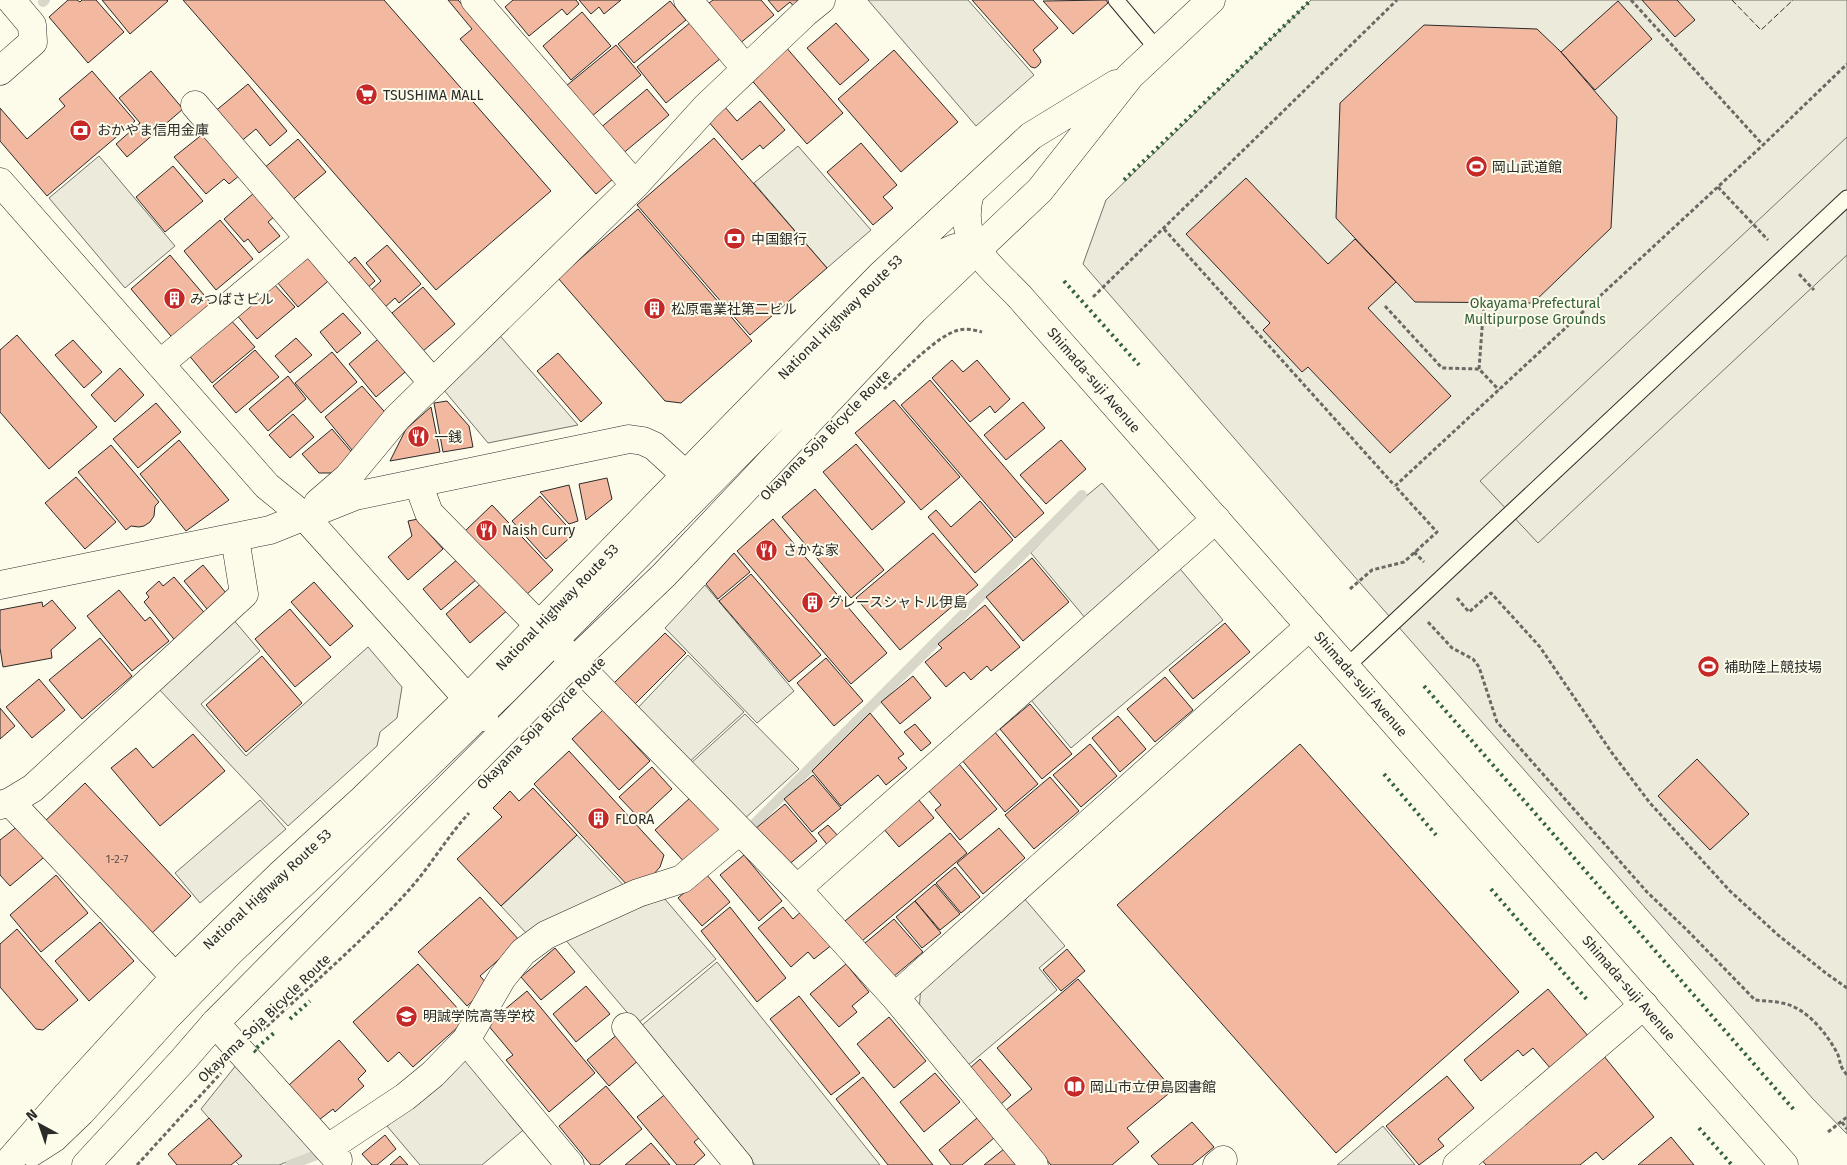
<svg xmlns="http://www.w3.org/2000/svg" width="1847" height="1165" font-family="'Fira Sans','Noto Sans JP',sans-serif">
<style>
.green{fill:#ecebdb;stroke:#74746e}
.parking{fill:#eceadb;stroke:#74746e}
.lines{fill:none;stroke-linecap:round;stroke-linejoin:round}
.stream{stroke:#d8d7c9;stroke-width:10}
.building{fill:#f2b8a0;stroke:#2b2b2b}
.lane-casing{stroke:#2b2b2b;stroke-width:17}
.street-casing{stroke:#2b2b2b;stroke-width:29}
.secondary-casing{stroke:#2b2b2b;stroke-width:29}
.highway-casing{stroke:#2b2b2b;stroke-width:29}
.path{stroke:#6a6964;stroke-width:3;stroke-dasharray:4 2.5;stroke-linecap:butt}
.lane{stroke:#fdfbea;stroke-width:15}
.street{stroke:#fdfbea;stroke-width:28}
.secondary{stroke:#fdfbea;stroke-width:28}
.highway{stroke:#fdfbea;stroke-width:28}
.hedge{stroke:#34623c;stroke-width:4;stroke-dasharray:2.5 4;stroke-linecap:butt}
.fence{stroke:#2b2b2b;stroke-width:1;stroke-dasharray:6 2.5;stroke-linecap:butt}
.labels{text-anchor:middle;stroke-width:4;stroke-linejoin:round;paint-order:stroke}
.number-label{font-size:11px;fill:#5d4e48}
.poi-label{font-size:14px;fill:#2b2b2b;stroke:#fdfbea;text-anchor:start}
.park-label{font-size:14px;fill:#34623c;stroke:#fdfbea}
.street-label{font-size:14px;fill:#2b2b2b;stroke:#fdfbea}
</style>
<rect width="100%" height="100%" fill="#fdfbea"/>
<path class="green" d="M 1311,0 L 1847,0 L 1847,1134 L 1813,1099 L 1339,559 L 1083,264 L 1106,200 Z
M 664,898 L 716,959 L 637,1024 L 563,937 Z"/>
<path class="parking" d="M 868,0 L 968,0 L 1034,75 L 976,126 Z
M 1847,137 L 1847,255 L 1538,543 L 1480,481 Z
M 798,146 L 871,230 L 827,268 L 754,183 Z
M 99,156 L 175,246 L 125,288 L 49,198 Z
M 495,330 L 578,425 L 488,443 L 438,383 Z
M 1102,483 L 1163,555 L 1086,619 L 1031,553 L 1073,507 Z
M 1176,564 L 1223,620 L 1071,748 L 1026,694 Z
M 705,585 L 794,691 L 757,723 L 665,628 Z
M 232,618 L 260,651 L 201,704 L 246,756 L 368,647 L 402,687 L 397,718 L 380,732 L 377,746 L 288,826 L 156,686 Z
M 688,655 L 744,712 L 687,764 L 634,712 Z
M 745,714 L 799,769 L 742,821 L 689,765 Z
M 260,800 L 286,829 L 200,903 L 175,873 Z
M 577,835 L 627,889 L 528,935 L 501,906 Z
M 1023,897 L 1065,946 L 1039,968 L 1057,990 L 966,1067 L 919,1012 L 921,984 Z
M 717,962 L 880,1165 L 755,1165 L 640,1027 Z
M 470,1056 L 528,1126 L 482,1165 L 420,1165 L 387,1126 Z
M 237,1064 L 313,1152 L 279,1165 L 239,1165 L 235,1161 L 241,1156 L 201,1109 Z
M 1383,1126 L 1415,1165 L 1337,1165 Z"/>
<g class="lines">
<path class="stream" d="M 43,2 L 45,0
M 753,825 L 1082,495
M 290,1165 L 322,1153"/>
</g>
<path class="building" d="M 68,0 L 77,0 L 80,2 L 82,0 L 96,0 L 124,32 L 88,63 L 49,17 Z
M 102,0 L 167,0 L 168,1 L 130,34 Z
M 183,0 L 384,0 L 551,191 L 436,290 Z
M 448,0 L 458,0 L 614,178 L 596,194 L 460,39 L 472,29 Z
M 513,0 L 576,0 L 579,4 L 567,15 L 562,9 L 529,36 L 505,7 Z
M 579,0 L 621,0 L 604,14 L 599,7 L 591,14 Z
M 713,0 L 761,0 L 774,15 L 738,45 L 705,6 Z
M 768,0 L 805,0 L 795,8 L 790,2 L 778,12 Z
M 972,0 L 1033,0 L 1058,28 L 1033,50 L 1040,59 L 1041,62 L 1038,66 L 1035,68 L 1031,67 Z
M 1106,0 L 1108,3 L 1073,34 L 1043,1 Z
M 1642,0 L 1677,0 L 1695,20 L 1675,37 Z
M 670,1 L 686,20 L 634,63 L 618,44 Z
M 1618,1 L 1652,39 L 1595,90 L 1561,52 Z
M 582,12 L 611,46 L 571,80 L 543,46 Z
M 691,22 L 721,58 L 666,103 L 637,67 Z
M 836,23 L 869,60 L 840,85 L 807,48 Z
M 1424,25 L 1537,29 L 1561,52 L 1617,117 L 1611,228 L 1533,303 L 1415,302 L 1336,218 L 1340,103 Z
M 616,45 L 641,75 L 591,117 L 566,86 Z
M 784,45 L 843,113 L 807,144 L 748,76 Z
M 894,50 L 958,122 L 901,172 L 838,99 Z
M 92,71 L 135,121 L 47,196 L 0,141 L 0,108 L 27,139 L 65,106 L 59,99 Z
M 151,71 L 183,109 L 127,157 L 116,144 L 140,123 L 119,98 Z
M 248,84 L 287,131 L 270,146 L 256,129 L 239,143 L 213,113 Z
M 647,89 L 669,115 L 621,155 L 599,129 Z
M 760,101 L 785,130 L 763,149 L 760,145 L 742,160 L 707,120 L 724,106 L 737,121 Z
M 204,133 L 240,175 L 229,184 L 224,179 L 206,194 L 174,157 Z
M 714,138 L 827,268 L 750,335 L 637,205 Z
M 298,139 L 326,172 L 290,202 L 263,169 Z
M 861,143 L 897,185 L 883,197 L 893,208 L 873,225 L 827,172 Z
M 173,166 L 203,201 L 165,232 L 136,197 Z
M 1246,178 L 1328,264 L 1355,239 L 1396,282 L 1368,308 L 1451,396 L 1390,453 L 1308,367 L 1302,372 L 1263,330 L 1270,323 L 1186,234 Z
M 255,192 L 275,216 L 268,222 L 280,236 L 259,253 L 248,239 L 244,242 L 224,219 Z
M 638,209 L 752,341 L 681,403 L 665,401 L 558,278 Z
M 220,220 L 253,259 L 216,290 L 184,251 Z
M 387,245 L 421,284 L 399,303 L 395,298 L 383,309 L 369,292 L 381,281 L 366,263 Z
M 313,251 L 334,276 L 298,307 L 277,282 Z
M 170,255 L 216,309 L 176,342 L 131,289 Z
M 355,257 L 375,281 L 364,291 L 344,267 Z
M 273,283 L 295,307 L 257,339 L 236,314 Z
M 423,287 L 455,324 L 423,351 L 392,313 Z
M 343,313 L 361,333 L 337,353 L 320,332 Z
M 229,318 L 255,347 L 212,383 L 187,353 Z
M 384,334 L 411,367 L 376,397 L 349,364 Z
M 17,335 L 97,427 L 49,469 L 0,412 L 0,350 Z
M 296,338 L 312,355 L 290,373 L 275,356 Z
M 73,340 L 102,372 L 84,388 L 55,355 Z
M 255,350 L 279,377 L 236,413 L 213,386 Z
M 332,352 L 357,382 L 321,413 L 295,383 Z
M 558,353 L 602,403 L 581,422 L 537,371 Z
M 952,360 L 963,372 L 977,360 L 1010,399 L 995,413 L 990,406 L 970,422 L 932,378 Z
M 120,368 L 144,395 L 115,422 L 91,395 Z
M 288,376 L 306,399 L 268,431 L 249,409 Z
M 930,380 L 1044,513 L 1015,538 L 901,405 Z
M 362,386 L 390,418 L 352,450 L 325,417 Z
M 894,400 L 960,477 L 921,510 L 855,433 Z
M 447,401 L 469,426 L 473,447 L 443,452 L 434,403 Z
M 1023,402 L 1045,428 L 1006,460 L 984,435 Z
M 156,403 L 181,432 L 138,468 L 113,439 Z
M 431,407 L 440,452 L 390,461 L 406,429 Z
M 293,414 L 314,437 L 290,458 L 269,435 Z
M 332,429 L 355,456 L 335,473 L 319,473 L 302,454 Z
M 179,440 L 229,500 L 186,531 L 140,474 Z
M 1061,440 L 1086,469 L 1046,504 L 1020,475 Z
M 856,444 L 905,502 L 872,530 L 823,472 Z
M 111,445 L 159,502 L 155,506 L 154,516 L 150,522 L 144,526 L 139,527 L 131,526 L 126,530 L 78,472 Z
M 76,477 L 116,522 L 85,549 L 45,503 Z
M 607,478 L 612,499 L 586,520 L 579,484 Z
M 569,485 L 578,521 L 569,524 L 540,492 Z
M 815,489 L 884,570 L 851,598 L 782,517 Z
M 540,496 L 574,534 L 546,559 L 512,521 Z
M 980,501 L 1013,540 L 975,573 L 928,517 L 936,510 L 951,527 Z
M 492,505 L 553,570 L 524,597 L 464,532 Z
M 423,518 L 426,530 L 443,549 L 408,580 L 388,557 L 412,536 L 408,521 Z
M 773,519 L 887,653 L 851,684 L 737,551 Z
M 933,533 L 978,585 L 900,650 L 856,598 Z
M 734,553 L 750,572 L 718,599 L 706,584 Z
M 459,558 L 477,579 L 441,610 L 423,589 Z
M 1032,558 L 1069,602 L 1023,641 L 986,597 Z
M 203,565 L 226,593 L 207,609 L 184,581 Z
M 751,574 L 821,655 L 789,682 L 719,601 Z
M 174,577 L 208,617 L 177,643 L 144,602 L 149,597 L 146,593 L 159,581 L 163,586 Z
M 485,580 L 510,608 L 470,643 L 446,614 Z
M 314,582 L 353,626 L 330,646 L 291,602 Z
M 119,590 L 145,621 L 150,617 L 169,641 L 132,671 L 87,616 Z
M 52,600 L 76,628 L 51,650 L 52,658 L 3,667 L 0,648 L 0,610 L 42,602 L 43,607 Z
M 985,605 L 1020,647 L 991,671 L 987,666 L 971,680 L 964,672 L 946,687 L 925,662 L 942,648 L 938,644 Z
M 290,609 L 331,657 L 295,687 L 255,639 Z
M 1225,623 L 1250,652 L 1193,699 L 1169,670 Z
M 665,633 L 686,653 L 634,705 L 613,684 Z
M 100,638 L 132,676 L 82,719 L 49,680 Z
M 262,656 L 302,703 L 246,752 L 206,705 Z
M 826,658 L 863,701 L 834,726 L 797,683 Z
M 913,676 L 931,698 L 900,724 L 881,702 Z
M 1165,677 L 1193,710 L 1155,742 L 1127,709 Z
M 39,679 L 65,710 L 32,738 L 6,707 Z
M 1030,704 L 1072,754 L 1042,779 L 1000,729 Z
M 0,708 L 15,726 L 0,739 Z
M 603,710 L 650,761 L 619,790 L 572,739 Z
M 870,713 L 904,754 L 898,758 L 907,768 L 886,785 L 878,775 L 841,806 L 812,771 Z
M 1118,716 L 1146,749 L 1120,772 L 1092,738 Z
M 915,724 L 931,743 L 921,751 L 904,732 Z
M 994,731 L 1038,784 L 1005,812 L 961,759 Z
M 193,734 L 225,771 L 160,826 L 111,768 L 136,748 L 153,768 Z
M 1090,744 L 1117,776 L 1081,807 L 1053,775 Z
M 1300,744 L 1519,992 L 1336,1153 L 1117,905 Z
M 569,751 L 664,855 L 660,867 L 652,876 L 629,887 L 534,784 Z
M 1697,759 L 1749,814 L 1710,850 L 1658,796 Z
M 959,764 L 997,809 L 960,840 L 935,810 L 941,805 L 928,790 Z
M 652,767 L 672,789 L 640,819 L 619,797 Z
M 813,775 L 841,808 L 812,832 L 784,799 Z
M 1050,777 L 1079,811 L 1034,849 L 1005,815 Z
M 85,783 L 191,896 L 150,935 L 43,823 Z
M 533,788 L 577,835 L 501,906 L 457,859 L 502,817 L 493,808 L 510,791 L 519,801 Z
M 691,797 L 723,832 L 687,865 L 655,830 Z
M 918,799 L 934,818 L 899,847 L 883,828 Z
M 785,804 L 817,841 L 787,866 L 755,829 Z
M 23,822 L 49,853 L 10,886 L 0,875 L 0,840 Z
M 828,825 L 840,838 L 829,847 L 818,833 Z
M 999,828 L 1025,858 L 983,894 L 957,863 Z
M 950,833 L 967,853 L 862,941 L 845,921 Z
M 744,855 L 782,901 L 759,921 L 720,875 Z
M 955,867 L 980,897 L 961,913 L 936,883 Z
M 706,874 L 730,902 L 702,926 L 678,898 Z
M 56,875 L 88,913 L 41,952 L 10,915 Z
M 935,884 L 960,914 L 940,930 L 915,901 Z
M 480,897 L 520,941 L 480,976 L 489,986 L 467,1006 L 418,952 Z
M 915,901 L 941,933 L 922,948 L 896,917 Z
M 730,907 L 786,978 L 757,1002 L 701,931 Z
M 783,907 L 793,919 L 804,909 L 833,944 L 814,959 L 808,952 L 791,967 L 758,928 Z
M 894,919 L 923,952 L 893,977 L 865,943 Z
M 100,922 L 134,961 L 89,1001 L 55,961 Z
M 17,929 L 78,1000 L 43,1030 L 36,1029 L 0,987 L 0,944 Z
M 555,948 L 575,972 L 541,1000 L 521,977 Z
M 1067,949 L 1085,971 L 1061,991 L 1043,970 Z
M 418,964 L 467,1019 L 413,1067 L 399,1052 L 388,1062 L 353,1022 Z
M 846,964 L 869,992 L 852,1006 L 857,1012 L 839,1027 L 810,994 Z
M 1078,979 L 1173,1090 L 1127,1128 L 1139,1142 L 1112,1165 L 1051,1165 L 1005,1111 L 1032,1089 L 997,1048 Z
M 586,986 L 610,1014 L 576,1042 L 553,1014 Z
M 1548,989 L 1589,1037 L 1551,1069 L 1533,1048 L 1523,1056 L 1518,1050 L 1481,1081 L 1464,1060 Z
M 527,991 L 595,1073 L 549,1112 L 506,1060 L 513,1055 L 487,1024 Z
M 799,996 L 860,1073 L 831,1095 L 770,1019 Z
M 889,1017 L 926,1061 L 894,1088 L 857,1044 Z
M 619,1033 L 640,1059 L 609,1086 L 587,1060 Z
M 339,1040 L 366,1071 L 358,1079 L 364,1086 L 335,1112 L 333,1109 L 319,1120 L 289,1085 Z
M 1603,1055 L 1654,1117 L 1603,1160 L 1596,1152 L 1580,1165 L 1486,1165 L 1480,1158 Z
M 980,1059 L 1011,1095 L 1000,1105 L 969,1069 Z
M 935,1073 L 960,1102 L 924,1132 L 900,1102 Z
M 1447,1076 L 1474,1108 L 1438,1139 L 1444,1146 L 1419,1165 L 1386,1126 Z
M 863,1077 L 933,1165 L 888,1165 L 836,1099 Z
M 606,1086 L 642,1129 L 599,1165 L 591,1165 L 559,1126 Z
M 668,1092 L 704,1134 L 694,1142 L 705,1155 L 694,1165 L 677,1165 L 637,1117 Z
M 209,1118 L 242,1156 L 231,1165 L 177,1165 L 168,1154 Z
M 977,1118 L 994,1138 L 962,1165 L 951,1165 L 939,1150 Z
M 1192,1122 L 1214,1147 L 1192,1165 L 1159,1165 L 1151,1156 Z
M 385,1135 L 396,1149 L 377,1165 L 372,1165 L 362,1154 Z
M 1671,1137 L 1694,1165 L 1638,1165 Z
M 651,1143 L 670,1165 L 625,1165 Z
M 1004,1149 L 1018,1165 L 984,1165 Z
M 400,1156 L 408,1165 L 390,1165 Z"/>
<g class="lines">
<defs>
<path id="lane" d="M 1116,0 L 1158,50
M 1346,667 L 1847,198"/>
<path id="street" d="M 475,0 L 635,185
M 688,0 L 746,69
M 0,71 L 33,42 L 32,25 L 11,0
M 195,105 L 433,383
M 160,364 L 309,239
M 418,483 L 429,513 L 797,889 L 895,997 L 1034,1165
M 318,503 L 348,477 L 397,418 L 635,185 L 706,107 L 805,13 L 821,0
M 0,585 L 270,530 L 355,496 L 629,439 L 643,441 L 654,446 L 702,490
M 10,802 L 175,977
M 0,805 L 10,802 L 33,788 L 244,594 L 235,538
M 797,889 L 1216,519
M 895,997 L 1310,626
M 215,1023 L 338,1160
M 626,1027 L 739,1165
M 466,1040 L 570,1165
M 328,1148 L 405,1097 L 433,1074 L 466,1040 L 502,978 L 523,952 L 546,935 L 638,893 L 682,879 L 739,831
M 1217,1165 L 1223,1160
M 1457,1165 L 1644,1005"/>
<path id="secondary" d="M 0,182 L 267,486 L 304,516 L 484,717
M 970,193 C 956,243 989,264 1020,297 L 1784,1165"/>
<path id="highway" d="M 32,1152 L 54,1138 L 81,1112 L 166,1018 L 231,951 L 378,813 L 506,689 L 898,292 L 937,256 L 955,248 L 977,251
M 6,1165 L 67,1095 L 175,977 L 281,874 L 363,799 L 467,699 L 881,275 L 1031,136 L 1116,84
M 86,1165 L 183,1060 L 215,1023 L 574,661 L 664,575 L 914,310 L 1040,190 L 1130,76 L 1211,0"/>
</defs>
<use href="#lane" class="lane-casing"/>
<use href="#street" class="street-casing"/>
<use href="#secondary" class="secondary-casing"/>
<use href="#highway" class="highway-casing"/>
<path class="path" d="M 1631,0 L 1763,145
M 1718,187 L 1768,240
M 1164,229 L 1395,486
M 1799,274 L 1814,290
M 1093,297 L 1397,0
M 1385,306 L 1442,368 L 1479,369 L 1499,390
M 1479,369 L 1484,303
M 884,389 C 902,373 937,335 959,330 C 967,328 974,330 982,332
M 1414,552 L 1424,562
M 1350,589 L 1372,570 L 1404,562 L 1437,532 L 1395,486 L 1763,145 L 1847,64
M 1457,598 L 1469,612 L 1491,593 L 1540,647 L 1612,753 L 1650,803 L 1730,891 L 1778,935 L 1827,974 L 1847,988
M 1428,622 L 1452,648 L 1473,659 L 1479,667 L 1497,722 L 1647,892 L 1687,930 L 1755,1000 C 1764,1001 1773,1001 1782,1003 C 1805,1007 1825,1031 1836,1051 C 1842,1061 1837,1063 1847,1075
M 262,1031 C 311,985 363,941 408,891 C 430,867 447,837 469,813
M 1842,1122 L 1847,1129
M 1828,1132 L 1847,1117
M 137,1165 L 221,1073"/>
<use href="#lane" class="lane"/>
<use href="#street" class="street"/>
<use href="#secondary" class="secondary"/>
<use href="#highway" class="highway"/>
<path class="hedge" d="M 1124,180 L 1311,0
M 1064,281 L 1139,365
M 1424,686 L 1795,1111
M 1384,774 L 1436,835
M 1491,889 L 1589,1002
M 290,1019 L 310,1001
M 256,1052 L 254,1050 L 274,1033
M 1699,1128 L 1732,1165"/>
<path class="fence" d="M 1732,0 L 1761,30 L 1793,0"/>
</g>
<defs>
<symbol id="supermarket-disc" viewBox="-11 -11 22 22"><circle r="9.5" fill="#c62828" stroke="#fdfbea"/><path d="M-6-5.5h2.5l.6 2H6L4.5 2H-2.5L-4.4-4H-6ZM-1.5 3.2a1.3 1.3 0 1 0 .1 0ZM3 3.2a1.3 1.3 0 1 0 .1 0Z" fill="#fff"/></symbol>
<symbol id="bank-disc" viewBox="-11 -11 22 22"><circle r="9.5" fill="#c62828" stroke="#fdfbea"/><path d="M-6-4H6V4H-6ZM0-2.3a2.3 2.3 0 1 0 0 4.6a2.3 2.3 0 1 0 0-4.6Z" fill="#fff"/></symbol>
<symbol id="stadium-disc" viewBox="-11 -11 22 22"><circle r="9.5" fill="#c62828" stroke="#fdfbea"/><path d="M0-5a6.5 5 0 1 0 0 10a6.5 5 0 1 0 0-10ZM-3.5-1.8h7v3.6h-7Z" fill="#fff"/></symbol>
<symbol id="building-disc" viewBox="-11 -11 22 22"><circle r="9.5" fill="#c62828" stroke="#fdfbea"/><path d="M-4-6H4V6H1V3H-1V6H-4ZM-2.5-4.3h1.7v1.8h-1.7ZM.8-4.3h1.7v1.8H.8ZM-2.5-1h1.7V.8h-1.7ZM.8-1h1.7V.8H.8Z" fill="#fff"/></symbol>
<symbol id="restaurant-disc" viewBox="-11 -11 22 22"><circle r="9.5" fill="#c62828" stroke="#fdfbea"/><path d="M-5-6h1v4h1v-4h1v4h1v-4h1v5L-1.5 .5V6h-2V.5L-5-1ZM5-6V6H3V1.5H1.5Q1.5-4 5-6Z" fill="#fff"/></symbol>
<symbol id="school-disc" viewBox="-11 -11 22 22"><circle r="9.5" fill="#c62828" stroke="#fdfbea"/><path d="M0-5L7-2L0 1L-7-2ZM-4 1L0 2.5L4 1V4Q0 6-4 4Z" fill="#fff"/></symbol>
<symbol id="library-disc" viewBox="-11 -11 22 22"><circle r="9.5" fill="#c62828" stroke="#fdfbea"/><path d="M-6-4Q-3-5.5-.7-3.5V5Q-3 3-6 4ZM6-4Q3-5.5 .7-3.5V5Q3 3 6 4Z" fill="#fff"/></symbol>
</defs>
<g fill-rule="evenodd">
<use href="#supermarket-disc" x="354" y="82" width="25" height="25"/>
<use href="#bank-disc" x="68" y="118" width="25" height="25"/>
<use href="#stadium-disc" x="1464" y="154" width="25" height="25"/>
<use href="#bank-disc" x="722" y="226" width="25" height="25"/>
<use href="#building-disc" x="162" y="286" width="25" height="25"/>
<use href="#building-disc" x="642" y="296" width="25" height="25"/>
<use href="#restaurant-disc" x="406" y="424" width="25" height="25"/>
<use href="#restaurant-disc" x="474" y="518" width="25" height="25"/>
<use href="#restaurant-disc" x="754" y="538" width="25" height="25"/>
<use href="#building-disc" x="800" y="590" width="25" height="25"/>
<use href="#stadium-disc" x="1696" y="654" width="25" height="25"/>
<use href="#building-disc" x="586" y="806" width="25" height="25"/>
<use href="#school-disc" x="394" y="1004" width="25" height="25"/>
<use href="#library-disc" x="1062" y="1074" width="25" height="25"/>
</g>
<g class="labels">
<g class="number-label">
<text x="117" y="863">1-2-7</text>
</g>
<g class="poi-label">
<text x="383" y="100">TSUSHIMA MALL</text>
<text x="97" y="135">おかやま信用金庫</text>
<text x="1492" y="172">岡山武道館</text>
<text x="751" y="244">中国銀行</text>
<text x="190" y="304">みつばさビル</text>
<text x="671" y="314">松原電業社第二ビル</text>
<text x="434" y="442">一銭</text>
<text x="502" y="535">Naish Curry</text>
<text x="783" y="555">さかな家</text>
<text x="828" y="607">グレースシャトル伊島</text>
<text x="1724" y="672">補助陸上競技場</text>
<text x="615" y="824">FLORA</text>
<text x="423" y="1021">明誠学院高等学校</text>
<text x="1090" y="1092">岡山市立伊島図書館</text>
</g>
<g class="park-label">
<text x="1535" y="308">Okayama Prefectural<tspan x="1535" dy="16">Multipurpose Grounds</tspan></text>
</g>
<g class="street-label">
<text transform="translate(840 317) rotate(-45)" y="5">National Highway Route 53</text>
<text transform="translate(1094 380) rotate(49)" y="5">Shimada-suji Avenue</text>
<text transform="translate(825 435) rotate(-45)" y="5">Okayama Soja Bicycle Route</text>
<text transform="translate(557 607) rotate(-46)" y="5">National Highway Route 53</text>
<text transform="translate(1361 684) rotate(49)" y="5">Shimada-suji Avenue</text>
<text transform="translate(541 723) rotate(-46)" y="5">Okayama Soja Bicycle Route</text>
<text transform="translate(267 889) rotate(-43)" y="5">National Highway Route 53</text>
<text transform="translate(1629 988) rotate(49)" y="5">Shimada-suji Avenue</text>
<text transform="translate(264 1018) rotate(-44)" y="5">Okayama Soja Bicycle Route</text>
</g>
</g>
<g transform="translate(40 1125) rotate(320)" stroke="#fdfbea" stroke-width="4" paint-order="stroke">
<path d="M0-4L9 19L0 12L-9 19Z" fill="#2b2b2b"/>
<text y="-8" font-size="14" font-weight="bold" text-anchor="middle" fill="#2b2b2b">N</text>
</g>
</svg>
